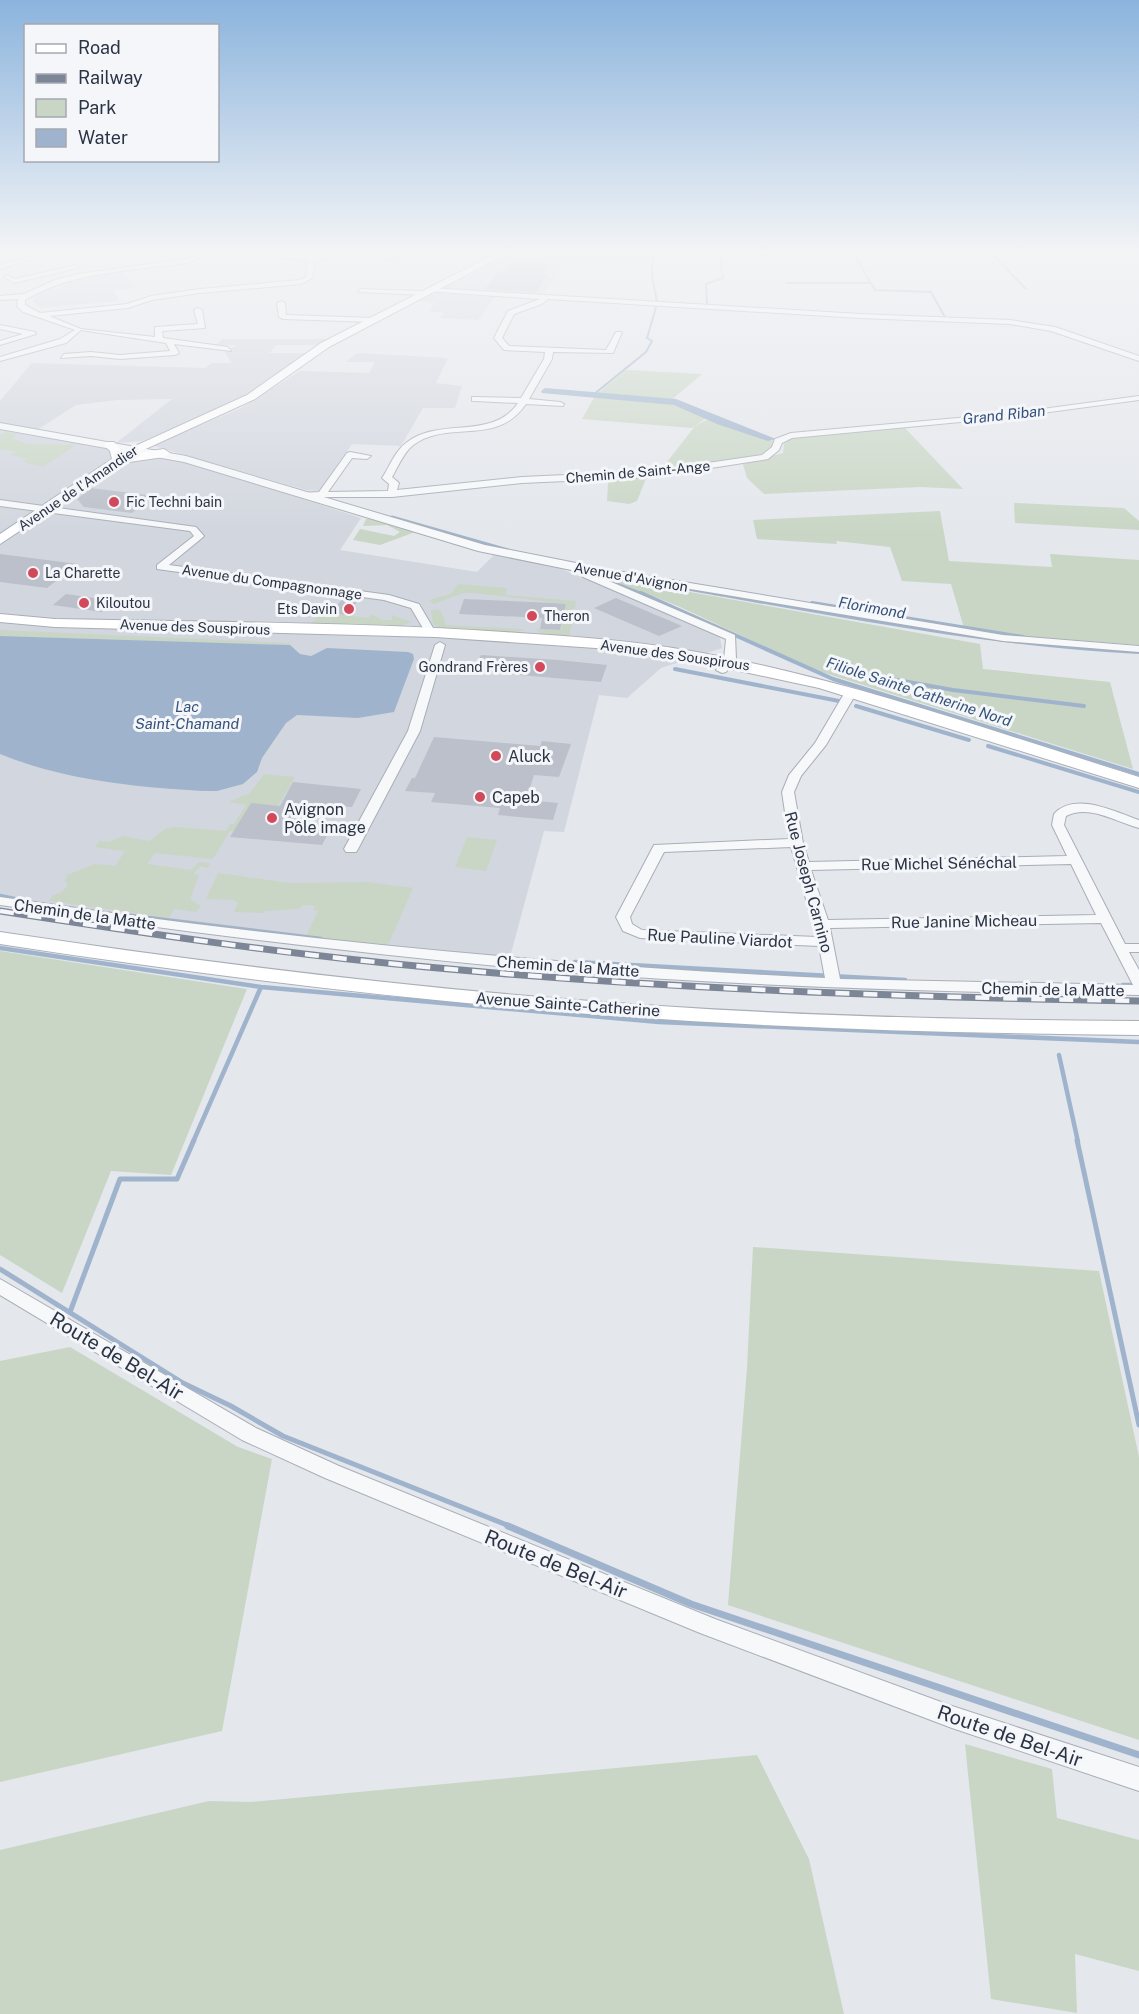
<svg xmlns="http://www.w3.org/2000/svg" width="1139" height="2014" font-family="'Public Sans',sans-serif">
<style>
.built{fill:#d2d6de}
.green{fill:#c9d6c5}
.water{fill:#9fb4cc}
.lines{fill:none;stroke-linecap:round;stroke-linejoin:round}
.stream-far5{stroke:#9fb4cc;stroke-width:2}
.stream-far4{stroke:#9fb4cc;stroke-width:3}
.stream-far3{stroke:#9fb4cc;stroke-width:4}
.stream-far2{stroke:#9fb4cc;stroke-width:4.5}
.stream-far1{stroke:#9fb4cc;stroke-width:5}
.stream{stroke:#9fb4cc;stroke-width:7}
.canal{fill:#9fb4cc;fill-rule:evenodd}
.building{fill:#bbc0ca}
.minor-casing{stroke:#a9aeb7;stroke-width:2}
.tertiary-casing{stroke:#a9aeb7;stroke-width:2}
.secondary-casing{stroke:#a9aeb7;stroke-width:2}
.minor{fill:#f7f8fa;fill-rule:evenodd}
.tertiary{fill:#f7f8fa;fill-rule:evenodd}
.secondary{fill:#fff;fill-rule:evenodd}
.rail-casing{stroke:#7d8696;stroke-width:7}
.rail{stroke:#f4f6f9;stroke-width:4.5;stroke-dasharray:14;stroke-linecap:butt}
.poi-dot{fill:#d1495b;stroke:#f4f6f9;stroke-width:2}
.labels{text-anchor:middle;stroke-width:6;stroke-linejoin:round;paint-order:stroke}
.far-street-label{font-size:14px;fill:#2b3445;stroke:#f4f6f9}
.far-poi-label{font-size:14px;fill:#2b3445;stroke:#f4f6f9;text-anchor:start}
.far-water-label{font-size:15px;font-style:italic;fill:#34527a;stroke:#f4f6f9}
.poi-label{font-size:16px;fill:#2b3445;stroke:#f4f6f9;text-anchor:start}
.street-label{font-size:16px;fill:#2b3445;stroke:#f4f6f9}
.near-street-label{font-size:20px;fill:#2b3445;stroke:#f4f6f9}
</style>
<rect width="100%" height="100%" fill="#e4e7ec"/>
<path class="built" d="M 515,252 L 651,252 L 652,263 L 581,261 L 563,268 L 542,295 L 498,293 L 478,320 L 440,318 L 444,313 L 429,311 L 435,302 L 415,301 Z
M 123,270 L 136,288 L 114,290 L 118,301 L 41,308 L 33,301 L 37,294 L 48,289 L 59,289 L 68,283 Z
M 222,339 L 328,339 L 316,345 L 276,345 L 270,353 L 306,353 L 273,380 L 236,401 L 142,441 L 116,443 L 172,399 L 117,400 L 76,405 L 37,430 L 0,424 L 0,401 L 32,363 L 205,368 L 212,363 L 231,363 L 225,352 L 236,345 L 216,345 Z
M 357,353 L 448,358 L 436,383 L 462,386 L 455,408 L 423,408 L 401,446 L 352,444 L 321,491 L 306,490 L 154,446 L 158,443 L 241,408 L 300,371 L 369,373 L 375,362 L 346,362 Z
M 0,428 L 193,463 L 361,518 L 340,550 L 477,572 L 495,554 L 561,569 L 708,629 L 720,638 L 722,648 L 661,668 L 627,698 L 599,695 L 564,832 L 544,831 L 510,957 L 235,932 L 0,897 Z"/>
<path class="green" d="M 626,370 L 702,374 L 670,401 L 596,395 Z
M 595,396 L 673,403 L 706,418 L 692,428 L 582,419 Z
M 708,419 L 774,441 L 771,451 L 743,459 L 661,470 L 695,426 Z
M 904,427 L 963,489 L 920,487 L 764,494 L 747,478 L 743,464 L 783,453 L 784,444 L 790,439 Z
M 7,432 L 17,434 L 13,439 L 28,444 L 76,445 L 43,467 L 23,462 L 27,459 L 11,455 L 16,451 L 0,450 L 0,435 Z
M 647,476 L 637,501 L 629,504 L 607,501 L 608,483 L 605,478 Z
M 1014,503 L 1124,508 L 1139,521 L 1139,530 L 1015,523 Z
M 940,511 L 949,561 L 1052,567 L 1050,554 L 1139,560 L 1139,645 L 1011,635 L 964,628 L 951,584 L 902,581 L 890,547 L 836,541 L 837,544 L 757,539 L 753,520 Z
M 371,518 L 415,532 L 380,545 L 353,540 L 360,529 L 394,536 L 400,532 L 387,525 L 363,526 L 366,519 Z
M 600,576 L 980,644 L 983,669 L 1110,682 L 1133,769 L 815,670 L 678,606 Z
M 458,584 L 507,588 L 505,595 L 576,601 L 569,637 L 543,634 L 535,629 L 561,630 L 566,604 L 475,593 L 463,593 L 434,604 L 429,600 L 451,594 Z
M 331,604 L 337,605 L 331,613 L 368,618 L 372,614 L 382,620 L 392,620 L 392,615 L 411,622 L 399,627 L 309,625 Z
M 434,609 L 441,611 L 446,625 L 525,629 L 512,634 L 442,630 L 433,624 L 431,611 Z
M 0,630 L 290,643 L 290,645 L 0,636 Z
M 264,774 L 295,777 L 278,806 L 250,804 L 242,832 L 230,831 L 213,859 L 155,853 L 147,864 L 191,870 L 199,862 L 210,863 L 208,868 L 200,866 L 194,874 L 199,875 L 190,899 L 201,906 L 196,912 L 174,909 L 169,918 L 49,901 L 53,895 L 62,892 L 68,885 L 65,881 L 67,875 L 95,864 L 115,866 L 125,851 L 95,847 L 99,841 L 109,842 L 123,836 L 149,841 L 165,829 L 175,827 L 226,831 L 230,824 L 234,824 L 246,805 L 228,802 L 250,793 Z
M 467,837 L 497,840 L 486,871 L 455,867 Z
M 218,873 L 289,883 L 368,882 L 413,888 L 388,945 L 305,938 L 318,911 L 313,910 L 315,906 L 303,905 L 299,909 L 264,911 L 263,913 L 234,912 L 238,903 L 234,900 L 206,899 Z
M 0,951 L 247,989 L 171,1175 L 111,1171 L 62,1293 L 0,1255 Z
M 753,1247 L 1099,1271 L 1139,1457 L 1139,1740 L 728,1605 L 747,1368 Z
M 70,1347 L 238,1447 L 272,1459 L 222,1731 L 0,1782 L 0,1361 Z
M 965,1744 L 1052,1769 L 1057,1818 L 1139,1840 L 1139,1971 L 1075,1954 L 1077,2013 L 991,1999 Z
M 757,1755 L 809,1859 L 844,2014 L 0,2014 L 0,1850 L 209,1801 L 250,1802 Z"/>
<path class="water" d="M 0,636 L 290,645 L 300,654 L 311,656 L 327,648 L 408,652 L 413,654 L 414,659 L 394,712 L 358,718 L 297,715 L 286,723 L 262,758 L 257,772 L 243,784 L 217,791 L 203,791 C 135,787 63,780 0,754 Z"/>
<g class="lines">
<path class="stream-far5" d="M 653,252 L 652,276 L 657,302
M 856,252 L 899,252
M 990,252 L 1026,289
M 760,256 L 855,256 L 875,290 L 931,292 L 946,319 L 951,319
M 786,283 L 871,283
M 707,305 L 706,284 L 723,278 L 719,252
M 593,395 L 646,352 L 652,341 L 647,338 L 657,304"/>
<path class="stream-far4" d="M 392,517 L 508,550
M 607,580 L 645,595
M 688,589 L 722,595"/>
<path class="stream-far3" d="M 641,593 L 833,679 L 1139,774
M 714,593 C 855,618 995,645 1139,652
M 812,603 L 1023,637
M 675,669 L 839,701
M 852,672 L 953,690 L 1084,706
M 856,706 L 969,740
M 988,746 L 1139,792"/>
<path class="stream-far2" d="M 0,896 L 24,901
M 124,915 L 321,939
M 0,948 L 261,987 L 659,1022 L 1139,1042
M 575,962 L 905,980
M 1123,985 L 1139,985
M 1059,1055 L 1078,1142
M 193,1142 L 261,987"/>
<path class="stream-far1" d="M 1077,1140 L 1139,1425
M 0,1269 L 183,1383 L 231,1406 L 283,1436 L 512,1527
M 70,1312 L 120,1179 L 177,1179 L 194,1140"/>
<path class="stream" d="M 508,1526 L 691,1604 L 1139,1755"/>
<path class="canal" d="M 545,388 L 676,399 L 776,439 L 768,441 L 717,424 L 674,405 L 542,393 L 541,391 Z"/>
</g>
<path class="building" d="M 512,262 L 550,264 L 542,275 L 547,275 L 536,292 L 485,289 L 498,272 L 502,273 Z
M 91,488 L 154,496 L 132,513 L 84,507 L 77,499 Z
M 0,554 L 78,564 L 47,588 L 0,582 Z
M 66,594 L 115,601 L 102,612 L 53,605 Z
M 616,598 L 682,626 L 659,636 L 594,608 Z
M 464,599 L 554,603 L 566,604 L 560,630 L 540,629 L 542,618 L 459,614 Z
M 342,600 L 357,602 L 345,615 L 330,612 Z
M 481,655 L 558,660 L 607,665 L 601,682 L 473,671 Z
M 434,737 L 540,746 L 542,741 L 571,744 L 559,777 L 534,775 L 526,800 L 558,803 L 553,820 L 498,815 L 500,808 L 431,802 L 435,793 L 405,791 L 412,778 L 415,778 Z
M 293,782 L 361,789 L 352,807 L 302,803 L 289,826 L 330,830 L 322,845 L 230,837 L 251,803 L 280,806 Z"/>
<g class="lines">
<defs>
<path id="minor" d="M 47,252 L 56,252 L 0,269 L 0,265 Z
M 198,252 L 204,252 L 200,258 L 187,263 C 132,271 74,271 25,300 L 25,305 L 40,313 L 127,304 L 151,296 L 200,289 L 300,280 L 306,277 L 308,260 L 276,257 L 255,252 L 310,256 L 343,252 L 335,257 L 315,260 L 312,278 L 301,284 L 200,293 L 152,300 L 128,308 L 49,316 L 81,329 L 155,337 L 155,327 L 198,324 L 194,310 L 198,308 L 202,310 L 205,328 L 162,331 L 163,338 L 228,347 L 231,351 L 174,344 L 179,353 L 175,355 L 120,359 L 91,356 L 61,358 L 64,354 L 91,352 L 120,355 L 170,351 L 166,343 L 81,330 L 66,343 L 0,361 L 0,357 L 60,339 L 75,330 L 23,312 L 17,306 L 18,299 L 0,300 L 0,296 L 24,294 L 55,280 L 78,274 L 186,259 L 196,256 Z
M 384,252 L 390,252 L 389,256 L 397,259 L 394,261 L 384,258 Z
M 449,252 L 457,252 L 443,259 L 438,258 Z
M 76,265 L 78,268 L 14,283 L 4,277 L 7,275 L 15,279 Z
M 429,288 L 860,314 L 1010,320 L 1055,327 L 1139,356 L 1139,361 L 1051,331 L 1010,324 L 860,318 L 548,299 L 542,304 L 514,314 L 502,338 L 509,346 L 606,350 L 616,332 L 622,332 L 613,353 L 553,352 L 552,359 L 529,399 L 560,402 L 564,404 L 563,406 L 526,404 C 496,448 447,418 412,446 C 403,454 398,467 392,477 L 399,483 L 397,490 L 522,477 L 653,471 L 762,455 L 772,447 L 775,439 L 791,433 L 1013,413 L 1139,396 L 1139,400 L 1013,417 L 792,438 L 782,443 L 779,450 L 768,459 L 653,477 L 522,483 L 392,497 L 301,497 L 301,493 L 319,492 L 347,453 L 350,452 L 371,456 L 367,459 L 352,458 L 328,492 L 388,491 L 389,484 L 382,478 C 390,466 395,451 406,443 C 439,416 492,441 518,403 L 475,401 L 472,401 L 472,397 L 521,398 L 544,359 L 545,352 L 504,350 L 494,338 L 508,311 L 540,299 L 427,291 Z
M 360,289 L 423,291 L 426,293 L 423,295 L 358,292 Z
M 281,301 L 285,303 L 286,315 L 374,318 L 378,320 L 374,322 L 283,319 L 279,317 L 277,303 Z
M 0,325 L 35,332 L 36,334 L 0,345 L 0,341 L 23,334 L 0,329 Z
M 0,500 L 196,527 L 204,536 L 202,538 L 169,565 L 389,595 L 419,604 L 436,633 L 427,635 L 411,608 L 384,600 L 157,569 L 157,565 L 194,536 L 190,531 L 0,506 Z
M 581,565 L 1003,635 L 1139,646 L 1139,652 L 1003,641 L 588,572 L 735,635 L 736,659 L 726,672 L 722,673 L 716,670 L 724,659 L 726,639 L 583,577 L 582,575 L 587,572 L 576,568 Z
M 440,642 L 445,645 L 420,731 L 358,849 L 356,852 L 346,852 L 344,849 L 408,731 L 435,645 Z
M 851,689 L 857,692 L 826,745 L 801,776 L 794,792 L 803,843 L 809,862 L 1067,856 L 1052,825 L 1054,814 C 1075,791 1115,812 1139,820 L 1139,828 C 1116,822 1089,804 1066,816 L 1064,825 L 1125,944 L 1139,944 L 1139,952 L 1129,952 L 1139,970 L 1139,995 C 947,992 756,987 565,972 C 376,956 188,933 0,905 L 0,897 C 274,938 548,965 825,978 L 819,946 L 640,938 L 623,931 L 616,917 L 654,845 L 789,839 L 782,792 L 789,775 L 815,743 L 845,692 ZM 791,847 L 817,937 L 642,930 L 632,924 L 630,917 L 664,852 ZM 1071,864 L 1096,915 L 828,920 L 811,870 ZM 1101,923 L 1133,985 L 840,979 L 830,928 Z
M 0,1279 L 256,1428 L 339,1466 L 715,1619 L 952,1706 L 1139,1767 L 1139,1791 L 952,1728 L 700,1633 L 325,1478 L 242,1440 L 0,1295 Z"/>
<path id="tertiary" d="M 0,423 L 186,456 L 485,545 L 581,564 L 588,568 L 581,572 L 478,551 L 184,462 L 0,429 Z"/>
<path id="secondary" d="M 499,252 L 510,252 L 329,347 L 255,399 L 139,452 L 137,453 L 164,449 L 170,453 L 164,457 L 122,463 L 0,544 L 0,534 L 112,459 L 110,451 L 104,445 L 106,442 L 114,442 L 122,452 L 247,395 L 321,343 Z
M 0,614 L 55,619 C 205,622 355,622 504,632 C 566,636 629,640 691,651 C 844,678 991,731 1139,777 L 1139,788 L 819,688 L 688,660 L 596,648 L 435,637 L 55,627 L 0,622 Z
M 0,932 C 188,960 376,984 565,999 C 756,1015 947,1020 1139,1021 L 1139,1035 C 947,1033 756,1028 565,1012 C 376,996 188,973 0,944 Z"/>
</defs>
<use href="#minor" class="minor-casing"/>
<use href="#tertiary" class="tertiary-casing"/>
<use href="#secondary" class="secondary-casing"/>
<use href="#minor" class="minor"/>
<use href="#tertiary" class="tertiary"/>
<use href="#secondary" class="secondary"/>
<defs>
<path id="rail" d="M 0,911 C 142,933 284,954 427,967 C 664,989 901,997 1139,1001"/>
</defs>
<use href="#rail" class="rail-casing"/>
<use href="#rail" class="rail"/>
</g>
<linearGradient id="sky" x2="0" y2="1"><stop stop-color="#8bb4dd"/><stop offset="0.47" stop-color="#f3f4f6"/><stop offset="1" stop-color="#f3f4f6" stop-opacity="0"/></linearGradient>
<rect width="1139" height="534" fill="url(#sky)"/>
<g class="poi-dot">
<circle cx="114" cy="502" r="6"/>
<circle cx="33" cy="573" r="6"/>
<circle cx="84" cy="603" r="6"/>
<circle cx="349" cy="609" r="6"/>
<circle cx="532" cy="616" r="6"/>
<circle cx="540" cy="667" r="6"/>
<circle cx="496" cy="756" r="6"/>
<circle cx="480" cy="797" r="6"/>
<circle cx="272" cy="818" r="6"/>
</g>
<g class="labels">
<g class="far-street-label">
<text transform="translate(638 472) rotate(-5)" y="5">Chemin de Saint-Ange</text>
<text transform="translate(78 488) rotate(-34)" y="5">Avenue de l'Amandier</text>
<text transform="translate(631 577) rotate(10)" y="5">Avenue d'Avignon</text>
<text transform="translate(272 582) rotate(8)" y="5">Avenue du Compagnonnage</text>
<text transform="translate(195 627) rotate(2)" y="5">Avenue des Souspirous</text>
<text transform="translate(675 655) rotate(8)" y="5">Avenue des Souspirous</text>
</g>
<g class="far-poi-label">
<text x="126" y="507">Fic Techni bain</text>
<text x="45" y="578">La Charette</text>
<text x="96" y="608">Kiloutou</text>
<text x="337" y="614" text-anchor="end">Ets Davin</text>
<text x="544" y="621">Theron</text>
<text x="528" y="672" text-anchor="end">Gondrand Frères</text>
</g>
<g class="far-water-label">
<text transform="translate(1004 415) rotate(-6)" y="5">Grand Riban</text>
<text transform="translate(872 608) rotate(10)" y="5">Florimond</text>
<text transform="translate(919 692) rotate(18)" y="5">Filiole Sainte Catherine Nord</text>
<text x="187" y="712">Lac<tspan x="187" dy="17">Saint-Chamand</tspan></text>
</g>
<g class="poi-label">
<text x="508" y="762">Aluck</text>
<text x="492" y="803">Capeb</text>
<text x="284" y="815">Avignon<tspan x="284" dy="18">Pôle image</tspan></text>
</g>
<g class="street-label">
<text transform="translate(939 863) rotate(-1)" y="6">Rue Michel Sénéchal</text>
<text transform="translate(809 882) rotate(75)" y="6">Rue Joseph Carnino</text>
<text transform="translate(85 914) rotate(8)" y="6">Chemin de la Matte</text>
<text transform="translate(964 921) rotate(-1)" y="6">Rue Janine Micheau</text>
<text transform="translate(720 938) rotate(3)" y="6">Rue Pauline Viardot</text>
<text transform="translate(568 966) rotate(4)" y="6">Chemin de la Matte</text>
<text transform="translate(1053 989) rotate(1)" y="6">Chemin de la Matte</text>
<text transform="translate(568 1004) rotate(4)" y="6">Avenue Sainte-Catherine</text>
</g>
<g class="near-street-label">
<text transform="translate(117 1356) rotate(31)" y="7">Route de Bel-Air</text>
<text transform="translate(556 1564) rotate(22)" y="7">Route de Bel-Air</text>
<text transform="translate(1010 1736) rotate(19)" y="7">Route de Bel-Air</text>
</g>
</g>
<rect x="24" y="24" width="195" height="138" fill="#f4f6f9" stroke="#a4a8b1" stroke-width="1.5"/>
<rect x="36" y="44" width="30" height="9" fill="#ffffff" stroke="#a4a8b1" stroke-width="1.5"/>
<text x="78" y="54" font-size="18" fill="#2b3445">Road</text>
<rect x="36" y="74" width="30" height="9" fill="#7d8696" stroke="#a4a8b1" stroke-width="1.5"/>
<text x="78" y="84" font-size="18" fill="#2b3445">Railway</text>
<rect x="36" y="99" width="30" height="18" fill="#c9d6c5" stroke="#a4a8b1" stroke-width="1.5"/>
<text x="78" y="114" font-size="18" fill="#2b3445">Park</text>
<rect x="36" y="129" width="30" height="18" fill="#9fb4cc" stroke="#a4a8b1" stroke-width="1.5"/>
<text x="78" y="144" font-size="18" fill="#2b3445">Water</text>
</svg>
